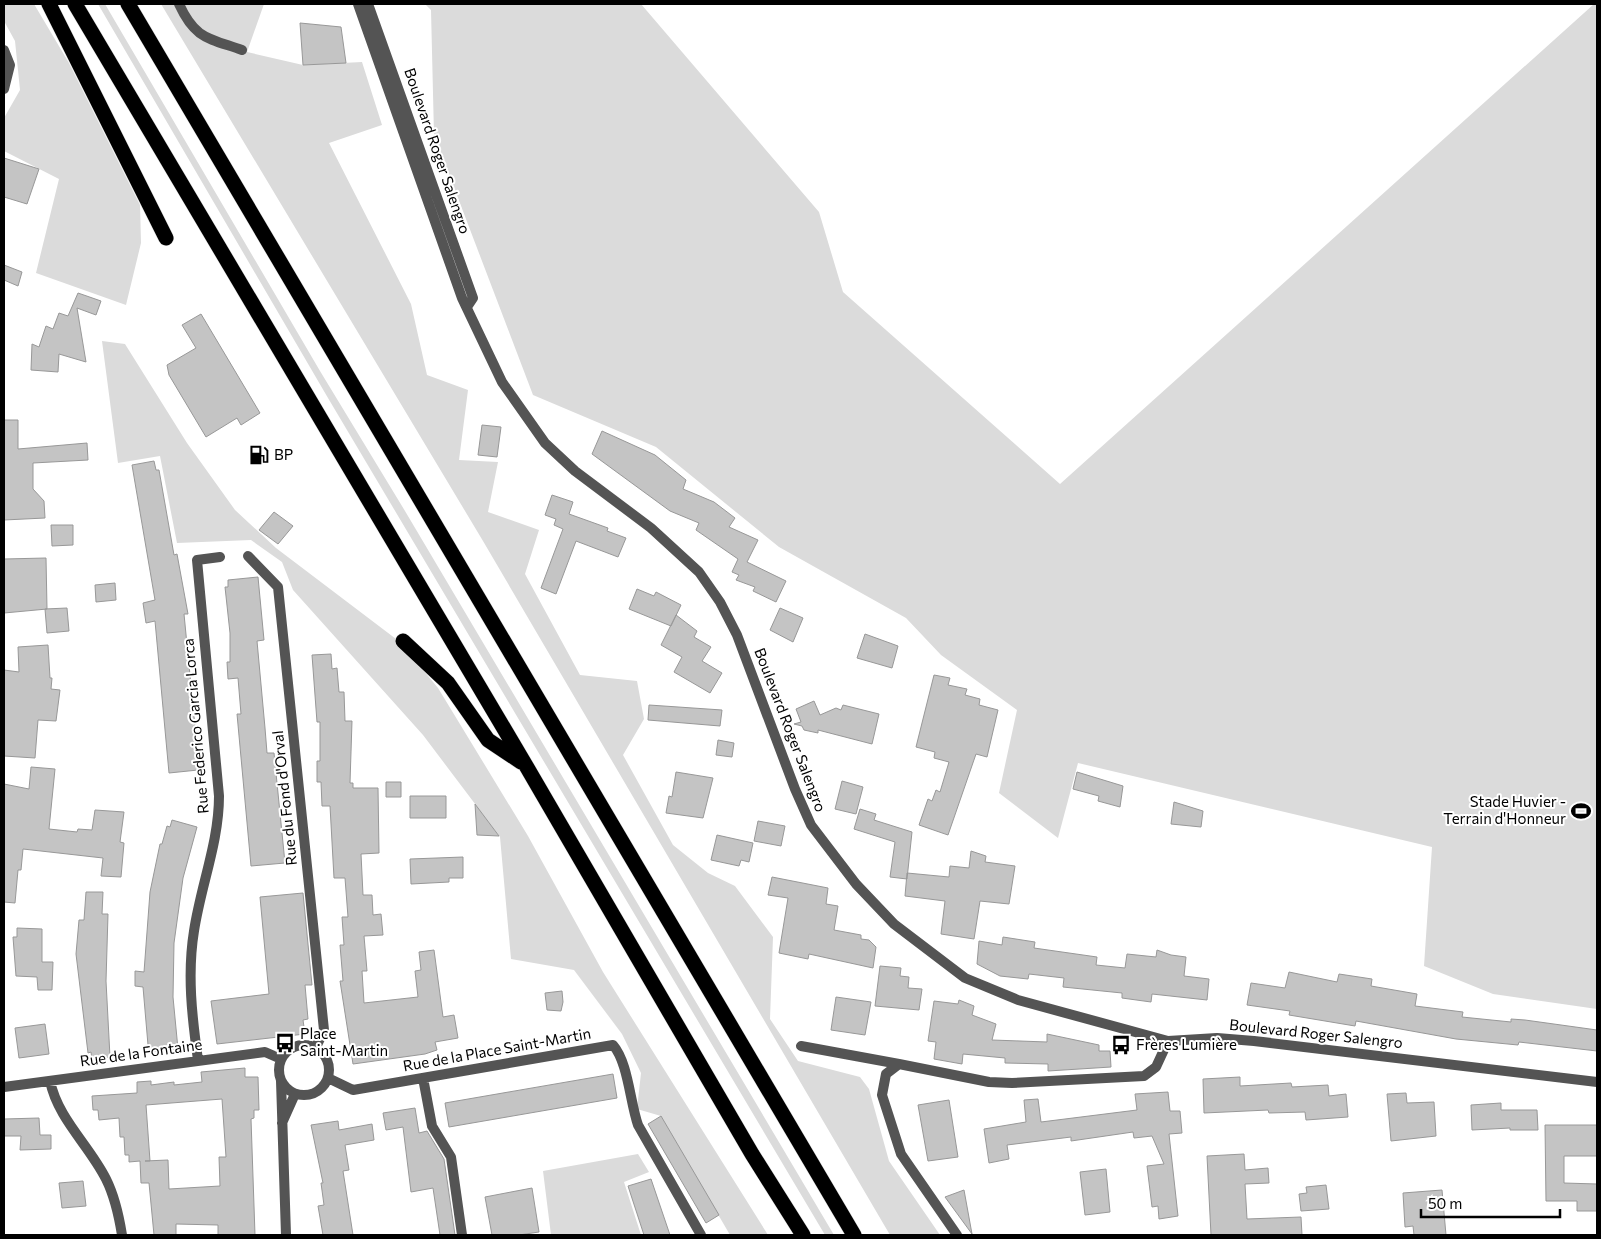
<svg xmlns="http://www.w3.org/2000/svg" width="1601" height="1239" font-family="Commissioner,sans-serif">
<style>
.green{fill:#dbdbdb}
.building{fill:#c4c4c4;stroke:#989898;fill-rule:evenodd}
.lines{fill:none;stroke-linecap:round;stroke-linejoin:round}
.highway-casing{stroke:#dbdbdb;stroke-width:16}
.street{stroke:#545454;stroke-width:10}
.highway{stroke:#000;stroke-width:15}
.labels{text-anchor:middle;stroke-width:4;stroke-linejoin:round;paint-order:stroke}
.street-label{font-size:15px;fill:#000;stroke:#fff}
.poi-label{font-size:15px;fill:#000;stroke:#fff;text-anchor:start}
</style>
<rect width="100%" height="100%" fill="#fff"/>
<path class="green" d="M 4,4 L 34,4 L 69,63 L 140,205 L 141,243 L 126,305 L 36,273 L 59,179 L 4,151 L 4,118 L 20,90 L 15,41 L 4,21 Z
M 98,4 L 105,4 L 320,371 L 405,511 L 834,1235 L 825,1235 L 328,398 Z
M 161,4 L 264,4 L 247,52 L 303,65 L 362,62 L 382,125 L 329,143 L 411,304 L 427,375 L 468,390 L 459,460 L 498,462 L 488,512 L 539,530 L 525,574 L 580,675 L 637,681 L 644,719 L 623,755 L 673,845 L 708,873 L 735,886 L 773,937 L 770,1019 L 798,1061 L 860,1077 L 869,1089 L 889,1161 L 940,1235 L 890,1235 L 483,541 Z
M 425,4 L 641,4 L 819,212 L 843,292 L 1060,484 L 1594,4 L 1597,4 L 1597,1009 L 1493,994 L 1424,966 L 1432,847 L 1078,763 L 1058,838 L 999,793 L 1017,710 L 941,655 L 906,618 L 779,547 L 656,447 L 533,395 L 434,135 L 431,10 Z
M 102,341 L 125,344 L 187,443 L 235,510 L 276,548 L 400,642 L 438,688 L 528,836 L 603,972 L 768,1235 L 730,1235 L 661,1116 L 637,1109 L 641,1073 L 622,1034 L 574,970 L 511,959 L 500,837 L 423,735 L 293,590 L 282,562 L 251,540 L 177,543 L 160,456 L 118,463 Z
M 638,1154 L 649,1172 L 624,1182 L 641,1235 L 551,1235 L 543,1171 Z"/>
<path class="building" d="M 300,23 L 341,27 L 346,63 L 303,65 Z
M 4,158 L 39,169 L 27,204 L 4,197 Z
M 4,265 L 22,272 L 18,286 L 4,280 Z
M 78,293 L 101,301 L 96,315 L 77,308 L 86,362 L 59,354 L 58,372 L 31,370 L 32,344 L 39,347 L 46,326 L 53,329 L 59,313 L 68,316 Z
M 201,314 L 260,413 L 241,425 L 237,418 L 206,437 L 169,375 L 167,365 L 196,348 L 182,325 Z
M 4,420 L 18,420 L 18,449 L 87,443 L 88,460 L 33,463 L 33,489 L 44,501 L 45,518 L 4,520 Z
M 482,425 L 501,427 L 497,457 L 478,455 Z
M 602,431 L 655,455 L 686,480 L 683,489 L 714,502 L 735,518 L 729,527 L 758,540 L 747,562 L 786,581 L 776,602 L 753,591 L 755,587 L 736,580 L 739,575 L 732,572 L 738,559 L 696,530 L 699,523 L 670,511 L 592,454 Z
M 154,461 L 156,470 L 159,470 L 174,555 L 177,554 L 188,614 L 184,614 L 198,757 L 198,770 L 169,773 L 155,621 L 146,623 L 143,603 L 155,600 L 132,465 Z
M 552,495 L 573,502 L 569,514 L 608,528 L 607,531 L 626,538 L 618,557 L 576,541 L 556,594 L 541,588 L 563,529 L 554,525 L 556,519 L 545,515 Z
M 274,512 L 293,526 L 278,544 L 259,530 Z
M 51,525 L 73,525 L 73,545 L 52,546 Z
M 46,558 L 47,609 L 4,613 L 4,559 Z
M 258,577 L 264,640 L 257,641 L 265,728 L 267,753 L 274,753 L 285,863 L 251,866 L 237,714 L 241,714 L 238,678 L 228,679 L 227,662 L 230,662 L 230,633 L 225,587 L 228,587 L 228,580 Z
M 115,583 L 116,600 L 96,602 L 95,585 Z
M 637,589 L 654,596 L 656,592 L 681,605 L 671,626 L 629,609 Z
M 67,608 L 69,631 L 47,633 L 45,609 Z
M 780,608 L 803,618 L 793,642 L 770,630 Z
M 676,615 L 697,631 L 694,637 L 711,647 L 702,661 L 722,673 L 710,693 L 674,672 L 682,657 L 661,645 Z
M 865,634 L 898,646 L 892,668 L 857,658 Z
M 48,645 L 50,678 L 52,678 L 51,689 L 60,690 L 56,721 L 38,720 L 35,758 L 4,756 L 4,670 L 19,672 L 18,647 Z
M 331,654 L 332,669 L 337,668 L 339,692 L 344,692 L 345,721 L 352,721 L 350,783 L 353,783 L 353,788 L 378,788 L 379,853 L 361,854 L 363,895 L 372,895 L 373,915 L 381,914 L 383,935 L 364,936 L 367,971 L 362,971 L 364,1003 L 418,997 L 415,971 L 421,970 L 419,952 L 434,950 L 443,1017 L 454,1015 L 458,1038 L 435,1042 L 437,1050 L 425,1054 L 353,1064 L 340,981 L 343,981 L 340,945 L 344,945 L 342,917 L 348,917 L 345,878 L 334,878 L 330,806 L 322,806 L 321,782 L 317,782 L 317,761 L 320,761 L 320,722 L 317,722 L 312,655 Z
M 934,675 L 950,678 L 948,685 L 967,689 L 965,695 L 980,699 L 979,705 L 998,710 L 987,757 L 976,754 L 948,835 L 919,825 L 928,799 L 932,801 L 936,790 L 940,792 L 949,762 L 934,758 L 935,752 L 916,747 Z
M 814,701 L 820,715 L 836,708 L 841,710 L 843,705 L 879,714 L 872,744 L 818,730 L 818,733 L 804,730 L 802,726 L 794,724 L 801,722 L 796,709 Z
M 649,705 L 722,710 L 720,726 L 648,720 Z
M 718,740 L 734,743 L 732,757 L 716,755 Z
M 31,767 L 55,769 L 49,829 L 77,832 L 78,829 L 92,830 L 95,810 L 124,812 L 120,842 L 124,843 L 121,877 L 101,876 L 103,858 L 23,849 L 21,870 L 18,870 L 15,903 L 4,902 L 4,784 L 29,789 Z
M 676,772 L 713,778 L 703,818 L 666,813 L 669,796 L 672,797 Z
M 1077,772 L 1123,786 L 1120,807 L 1098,801 L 1099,796 L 1073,789 Z
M 842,781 L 863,787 L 856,814 L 835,809 Z
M 386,782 L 401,782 L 401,797 L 386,797 Z
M 410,796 L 446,796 L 446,818 L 410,818 Z
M 1174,802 L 1203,811 L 1201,827 L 1171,824 Z
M 475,804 L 499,836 L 477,835 Z
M 860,809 L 876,814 L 874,820 L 912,832 L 907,879 L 890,877 L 895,842 L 854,829 Z
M 172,820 L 197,827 L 183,878 L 174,943 L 173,997 L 178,1049 L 152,1052 L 151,1045 L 148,1045 L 143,987 L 135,986 L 135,971 L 144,972 L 150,892 L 160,844 L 162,844 L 167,826 L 170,827 Z
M 758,821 L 785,826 L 781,846 L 754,841 Z
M 717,835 L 753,843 L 749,862 L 741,860 L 739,866 L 711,860 Z
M 971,851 L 986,856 L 985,862 L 1015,866 L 1009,904 L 980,901 L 974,939 L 941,934 L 945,901 L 905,896 L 907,873 L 949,877 L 950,866 L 969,868 Z
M 463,857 L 463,878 L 449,878 L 449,882 L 411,884 L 410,859 Z
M 772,877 L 828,888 L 826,904 L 838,906 L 834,930 L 861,935 L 861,939 L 869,940 L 876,947 L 873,968 L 809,954 L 808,959 L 779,953 L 788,898 L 768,895 Z
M 86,892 L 103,892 L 102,914 L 108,914 L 106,981 L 110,1057 L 92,1059 L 91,1052 L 88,1053 L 76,954 L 79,920 L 84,920 Z
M 303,893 L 312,985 L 305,985 L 308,1019 L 303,1020 L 305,1034 L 217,1044 L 211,1001 L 269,994 L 260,897 Z
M 17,928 L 42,929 L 42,962 L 53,962 L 52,990 L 38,990 L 37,977 L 16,976 L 13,937 L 17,937 Z
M 1003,937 L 1035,942 L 1034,948 L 1097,957 L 1096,965 L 1125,968 L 1127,954 L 1156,957 L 1157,950 L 1171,955 L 1186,957 L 1184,976 L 1209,979 L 1207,1000 L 1152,994 L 1151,1002 L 1122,998 L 1122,993 L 1063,987 L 1064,978 L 1029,974 L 1028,979 L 1000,976 L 977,964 L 979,941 L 1002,945 Z
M 880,966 L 901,968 L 900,976 L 909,977 L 908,988 L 922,989 L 919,1010 L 875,1006 Z
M 1289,972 L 1337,982 L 1339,974 L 1372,979 L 1371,986 L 1417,994 L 1415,1006 L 1463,1012 L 1462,1017 L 1511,1022 L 1511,1019 L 1525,1020 L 1597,1030 L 1597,1051 L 1519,1042 L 1518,1045 L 1456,1039 L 1356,1021 L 1355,1026 L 1289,1015 L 1290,1011 L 1247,1005 L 1251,983 L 1285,988 Z
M 562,991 L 563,1002 L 561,1011 L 547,1010 L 545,993 Z
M 836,997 L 871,1002 L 865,1035 L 831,1030 Z
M 959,1000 L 974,1006 L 972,1015 L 996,1024 L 992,1040 L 1047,1042 L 1047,1034 L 1099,1045 L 1099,1051 L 1110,1051 L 1111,1067 L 1048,1071 L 1048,1064 L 1005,1063 L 1005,1058 L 963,1054 L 962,1064 L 934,1059 L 936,1042 L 928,1041 L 934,1001 L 958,1004 Z
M 45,1024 L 49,1054 L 19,1058 L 15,1028 Z
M 245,1068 L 245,1077 L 258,1077 L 259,1110 L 254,1110 L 254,1118 L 251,1119 L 255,1235 L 218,1235 L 218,1225 L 176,1224 L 176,1235 L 154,1235 L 149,1183 L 141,1183 L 140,1161 L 129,1162 L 129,1155 L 125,1155 L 124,1137 L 120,1137 L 119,1118 L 99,1120 L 98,1110 L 93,1110 L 92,1096 L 137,1093 L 137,1082 L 151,1081 L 151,1085 L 174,1082 L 174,1085 L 202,1082 L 201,1072 ZM 222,1099 L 226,1157 L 219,1157 L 220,1186 L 169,1189 L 168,1160 L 145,1161 L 150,1161 L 146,1105 Z
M 613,1074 L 617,1098 L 449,1127 L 445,1103 Z
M 1240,1077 L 1240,1086 L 1291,1083 L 1292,1087 L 1328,1085 L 1329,1096 L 1346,1094 L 1348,1117 L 1306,1120 L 1305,1112 L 1269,1113 L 1268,1110 L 1204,1113 L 1203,1079 Z
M 1168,1092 L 1170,1111 L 1180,1111 L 1182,1133 L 1169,1134 L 1178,1216 L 1159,1219 L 1158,1206 L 1152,1207 L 1147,1166 L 1164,1164 L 1152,1136 L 1134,1138 L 1133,1132 L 1071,1141 L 1071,1137 L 1007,1145 L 1009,1159 L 989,1163 L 984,1129 L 1026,1122 L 1024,1100 L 1038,1099 L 1041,1122 L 1137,1110 L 1135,1094 Z
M 1406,1093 L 1407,1103 L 1434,1102 L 1436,1136 L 1391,1141 L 1387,1094 Z
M 949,1100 L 958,1157 L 928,1161 L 918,1105 Z
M 1501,1103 L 1501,1110 L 1537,1110 L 1538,1130 L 1510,1130 L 1510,1128 L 1472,1130 L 1471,1105 Z
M 415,1108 L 419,1133 L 427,1131 L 444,1159 L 455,1235 L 440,1235 L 433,1188 L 411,1192 L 403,1127 L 386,1130 L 383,1113 Z
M 661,1116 L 719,1215 L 706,1223 L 648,1124 Z
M 39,1118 L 40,1135 L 51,1135 L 51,1149 L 20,1150 L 21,1136 L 4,1136 L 4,1119 Z
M 338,1121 L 339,1130 L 372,1124 L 374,1140 L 345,1145 L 349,1170 L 343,1171 L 353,1235 L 323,1235 L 318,1206 L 324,1205 L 321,1183 L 323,1183 L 311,1125 Z
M 1545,1125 L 1597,1125 L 1597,1156 L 1564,1156 L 1564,1183 L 1597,1184 L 1597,1211 L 1577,1211 L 1577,1201 L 1546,1201 Z
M 1244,1154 L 1245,1170 L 1268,1168 L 1269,1183 L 1245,1184 L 1247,1219 L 1301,1217 L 1302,1235 L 1211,1235 L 1207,1156 Z
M 1106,1169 L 1110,1212 L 1085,1215 L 1080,1172 Z
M 651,1179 L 670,1235 L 644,1235 L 628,1186 Z
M 83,1181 L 86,1206 L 62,1208 L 59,1183 Z
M 1326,1185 L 1329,1209 L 1301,1211 L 1299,1194 L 1307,1193 L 1306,1187 Z
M 532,1188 L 539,1232 L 519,1235 L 492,1235 L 485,1197 Z
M 964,1190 L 972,1234 L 945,1197 Z
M 1442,1190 L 1446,1235 L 1414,1235 L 1413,1226 L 1405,1227 L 1403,1193 Z"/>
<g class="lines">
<defs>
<path id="highway" d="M 49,4 L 166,238
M 75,4 L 525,764 L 752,1154 L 803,1235
M 128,4 L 854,1235
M 403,641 L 448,683 L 488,740 L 521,762"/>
</defs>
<use href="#highway" class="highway-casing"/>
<path class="street" d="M 179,4 C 195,39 208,38 242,50
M 358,4 L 462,298 L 502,382 L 545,443 L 575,471 L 651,528 L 699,572 L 720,602 L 737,635 L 795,789 L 811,825 L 856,884 L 894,924 L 965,978 L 1018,1000 L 1168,1041 L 1217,1038 L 1254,1041 L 1597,1082
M 368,4 L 473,298 L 467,307
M 4,50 L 10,65 L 4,89
M 248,556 L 278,587 L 324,1030 L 316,1047
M279 1070a25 25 0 1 1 50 0a25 25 0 1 1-50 0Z
M 801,1046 L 899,1064
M 198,1060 C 192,1017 187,974 194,931 C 201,885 219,842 219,796 L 197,560 L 220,557
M 328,1078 L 353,1090 L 613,1045 C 628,1062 630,1102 638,1125 L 701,1235
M 423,1078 L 432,1126 L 451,1157 L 462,1235
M 50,1081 C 58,1119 89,1145 106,1179 C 115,1197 119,1216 122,1235
M 281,1081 L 286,1235
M 4,1087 L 265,1052 L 281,1059
M 282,1123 L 295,1094
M 957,1235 L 901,1154 L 882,1095 L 886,1074 L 899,1064 L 989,1082 L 1012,1083 L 1144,1076 L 1156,1067 L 1168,1041"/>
<use href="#highway" class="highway"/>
</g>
<defs>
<symbol id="fuel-bare" viewBox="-9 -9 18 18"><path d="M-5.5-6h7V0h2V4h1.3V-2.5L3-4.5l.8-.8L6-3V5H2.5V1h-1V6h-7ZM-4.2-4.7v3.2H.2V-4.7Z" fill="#000" stroke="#fff" stroke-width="2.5" paint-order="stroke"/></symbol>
<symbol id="stadium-bare" viewBox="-9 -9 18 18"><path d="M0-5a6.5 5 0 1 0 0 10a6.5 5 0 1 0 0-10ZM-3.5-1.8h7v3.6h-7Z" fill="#000" stroke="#fff" stroke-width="2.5" paint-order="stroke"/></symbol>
<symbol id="bus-bare" viewBox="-9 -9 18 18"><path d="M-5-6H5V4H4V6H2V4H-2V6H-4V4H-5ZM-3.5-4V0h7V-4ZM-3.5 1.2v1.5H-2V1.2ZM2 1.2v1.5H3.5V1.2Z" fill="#000" stroke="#fff" stroke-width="2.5" paint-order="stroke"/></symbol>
</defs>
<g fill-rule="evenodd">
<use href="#fuel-bare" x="245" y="441" width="28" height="28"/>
<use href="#stadium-bare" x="1567" y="797" width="28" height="28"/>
<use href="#bus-bare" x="271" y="1029" width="28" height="28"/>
<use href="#bus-bare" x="1107" y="1031" width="28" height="28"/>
</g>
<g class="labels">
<g class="street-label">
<text transform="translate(437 151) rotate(71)" y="5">Boulevard Roger Salengro</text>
<text transform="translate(196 726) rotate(-95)" y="5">Rue Federico Garcia Lorca</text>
<text transform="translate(790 730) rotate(69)" y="5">Boulevard Roger Salengro</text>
<text transform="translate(285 798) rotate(-96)" y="5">Rue du Fond d'Orval</text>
<text transform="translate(1316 1034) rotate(6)" y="5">Boulevard Roger Salengro</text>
<text transform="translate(497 1050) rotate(-10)" y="5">Rue de la Place Saint-Martin</text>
<text transform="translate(141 1053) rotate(-8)" y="5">Rue de la Fontaine</text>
</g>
<g class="poi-label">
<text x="274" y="460">BP</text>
<text x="1566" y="807" text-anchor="end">Stade Huvier -<tspan x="1566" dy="17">Terrain d'Honneur</tspan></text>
<text x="300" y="1039">Place<tspan x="300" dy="17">Saint-Martin</tspan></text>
<text x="1136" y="1050">Frères Lumière</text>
</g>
</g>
<rect width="1601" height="1239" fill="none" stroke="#000000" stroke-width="10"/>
<path d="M1421 1209v8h139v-8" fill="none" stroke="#000000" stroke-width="2.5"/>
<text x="1428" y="1209" font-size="15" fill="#000000" stroke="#ffffff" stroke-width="4" paint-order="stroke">50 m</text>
</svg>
